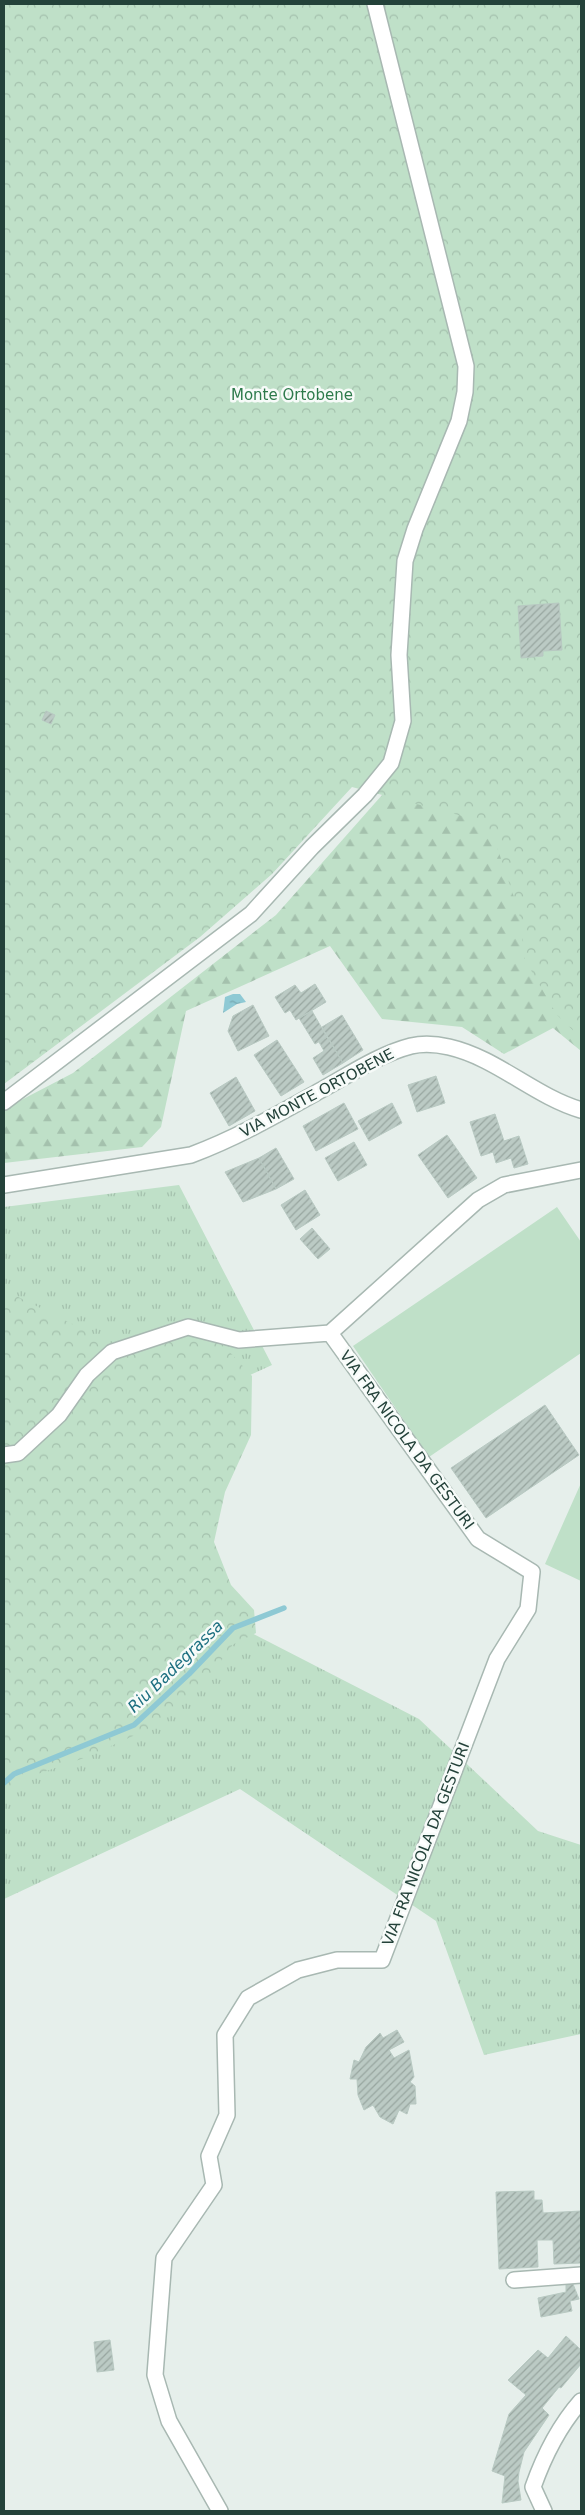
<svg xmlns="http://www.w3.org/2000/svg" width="585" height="2515" font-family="'DejaVu Sans',sans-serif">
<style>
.grass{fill:url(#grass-tufts)}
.forest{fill:url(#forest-firs)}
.park{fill:url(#park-crowns)}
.garden{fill:#bfe0c8}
.water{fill:url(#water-ripples)}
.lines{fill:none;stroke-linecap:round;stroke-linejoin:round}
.stream{stroke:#8ec9d4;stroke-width:5.5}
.building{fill:url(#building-hatch);stroke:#b8c9c2}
.minor-casing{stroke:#a8b8b2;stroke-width:18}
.minor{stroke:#fff;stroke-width:15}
.labels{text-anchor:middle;stroke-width:5;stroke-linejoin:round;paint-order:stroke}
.park-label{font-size:15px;fill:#2d7a4b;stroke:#f7fbf9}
.street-label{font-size:15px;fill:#24423a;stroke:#f7fbf9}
.water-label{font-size:16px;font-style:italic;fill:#1c6f80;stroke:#f7fbf9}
</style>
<defs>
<pattern id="grass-tufts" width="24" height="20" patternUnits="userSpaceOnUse" patternTransform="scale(1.25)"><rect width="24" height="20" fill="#bfe0c8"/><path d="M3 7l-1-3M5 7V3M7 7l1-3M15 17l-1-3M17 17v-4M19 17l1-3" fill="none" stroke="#a4c1ad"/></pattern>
<pattern id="forest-firs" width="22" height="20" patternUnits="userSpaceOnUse" patternTransform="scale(1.25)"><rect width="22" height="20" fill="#bfe0c8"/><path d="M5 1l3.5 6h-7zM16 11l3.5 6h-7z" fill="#a4c1ad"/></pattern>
<pattern id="park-crowns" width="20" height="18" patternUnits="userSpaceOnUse" patternTransform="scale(1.25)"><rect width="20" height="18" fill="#bfe0c8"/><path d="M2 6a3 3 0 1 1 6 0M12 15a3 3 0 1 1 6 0" fill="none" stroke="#a4c1ad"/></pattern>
<pattern id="water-ripples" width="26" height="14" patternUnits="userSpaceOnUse" patternTransform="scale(1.25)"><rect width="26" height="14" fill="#8ec9d4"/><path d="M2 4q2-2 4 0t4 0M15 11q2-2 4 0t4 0" fill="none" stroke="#74a5ad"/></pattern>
<pattern id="building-hatch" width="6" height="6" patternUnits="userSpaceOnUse" patternTransform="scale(1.25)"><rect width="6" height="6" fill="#bbcac4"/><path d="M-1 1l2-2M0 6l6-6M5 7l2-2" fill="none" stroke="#98a6a0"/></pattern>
</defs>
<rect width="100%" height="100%" fill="#e6efeb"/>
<path class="grass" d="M 179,1185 L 272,1365 L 183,1406 L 228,1621 L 419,1719 L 538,1831 L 581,1845 L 581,2034 L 484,2055 L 436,1921 L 240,1789 L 4,1899 L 4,1207 Z"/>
<path class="forest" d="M 581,4 L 581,1051 L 553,1028 L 504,1054 L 462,1027 L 382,1019 L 330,946 L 186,1011 L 161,1127 L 142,1147 L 4,1163 L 4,1109 L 73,1073 L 276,915 L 413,760 Z"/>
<path class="park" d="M 4,4 L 581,4 L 581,1038 L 557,1015 L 525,960 L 519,912 L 496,844 L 466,817 L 352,787 L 272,874 L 200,937 L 4,1084 Z
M 4,1290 L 117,1346 L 148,1327 L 165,1325 L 204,1331 L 214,1335 L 252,1376 L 251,1435 L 225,1492 L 214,1542 L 231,1585 L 254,1610 L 256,1633 L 232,1645 L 215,1670 L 157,1725 L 87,1757 L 32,1776 L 4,1790 Z"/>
<path class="garden" d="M 557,1207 L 581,1242 L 581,1353 L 429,1457 L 353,1346 Z
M 581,1483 L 581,1581 L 545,1564 Z"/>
<path class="water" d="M 233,994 L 240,994 L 246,1002 L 237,1004 L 223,1013 L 225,997 Z"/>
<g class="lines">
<path class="stream" d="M 4,1783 L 14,1774 L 134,1725 L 189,1674 L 233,1628 L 284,1608"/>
</g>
<path class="building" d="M 559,603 L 562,650 L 543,651 L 543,656 L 521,658 L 518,606 Z
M 46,711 L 55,715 L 51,724 L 42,720 Z
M 315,984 L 326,1002 L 296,1020 L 290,1010 L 285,1013 L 275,997 L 295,985 L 301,993 Z
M 253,1005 L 269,1036 L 238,1051 L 228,1031 L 233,1016 Z
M 312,1011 L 327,1037 L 315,1044 L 299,1018 Z
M 342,1015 L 363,1050 L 343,1063 L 322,1027 Z
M 327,1037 L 343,1063 L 323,1075 L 313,1058 L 324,1051 L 319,1042 Z
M 277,1040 L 304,1082 L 281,1096 L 254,1055 Z
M 436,1076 L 445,1103 L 417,1112 L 408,1085 Z
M 236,1077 L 255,1111 L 229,1126 L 210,1093 Z
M 344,1103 L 358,1129 L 316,1151 L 303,1126 Z
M 392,1103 L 402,1123 L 369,1141 L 358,1121 Z
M 495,1114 L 504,1141 L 519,1136 L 528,1164 L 514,1168 L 511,1158 L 496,1163 L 493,1152 L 481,1156 L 470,1122 Z
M 447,1135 L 477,1178 L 448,1198 L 418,1155 Z
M 354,1142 L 367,1165 L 338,1181 L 325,1158 Z
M 276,1148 L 294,1179 L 276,1189 L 259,1158 Z
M 259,1158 L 276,1189 L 243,1202 L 225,1172 Z
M 305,1190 L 320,1215 L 296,1230 L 281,1205 Z
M 312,1228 L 330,1249 L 318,1259 L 300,1239 Z
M 545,1405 L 579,1455 L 486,1518 L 451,1468 Z
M 397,2030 L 404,2042 L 389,2050 L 394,2058 L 409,2050 L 414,2077 L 410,2082 L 415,2086 L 416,2104 L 410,2104 L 407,2114 L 399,2110 L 393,2124 L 380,2117 L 373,2105 L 364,2110 L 358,2095 L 357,2079 L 350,2079 L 354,2060 L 359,2062 L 366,2047 L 380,2033 L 383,2038 Z
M 534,2191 L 534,2200 L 542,2200 L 543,2213 L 581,2211 L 581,2263 L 554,2264 L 553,2240 L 537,2240 L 538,2267 L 499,2269 L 496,2192 Z
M 566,2285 L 573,2284 L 579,2299 L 570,2301 L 572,2311 L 541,2317 L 538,2298 L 566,2292 Z
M 566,2336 L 581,2350 L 581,2364 L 561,2388 L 559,2387 L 542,2408 L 549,2415 L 524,2452 L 519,2472 L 518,2481 L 521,2500 L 502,2503 L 505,2476 L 492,2471 L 509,2414 L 526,2395 L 508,2380 L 538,2350 L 548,2358 Z
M 110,2340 L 114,2370 L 97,2372 L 94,2342 Z"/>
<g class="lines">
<defs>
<path id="minor" d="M 4,1102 L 251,914 L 312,847 L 365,795 L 391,763 L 403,721 L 399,655 L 405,561 L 415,529 L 459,421 L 465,392 L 466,366 L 375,4
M 4,1185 L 191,1155 C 237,1138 280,1113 323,1089 C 350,1074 380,1054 411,1046 C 424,1043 436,1044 449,1047 C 497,1058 534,1096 581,1110
M 4,1455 L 18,1453 L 59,1415 L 87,1375 L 112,1352 L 188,1327 L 239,1340 L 330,1333 L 478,1200 L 504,1185 L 581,1170
M 514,2280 L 581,2275
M 220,2511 L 169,2421 L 155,2375 L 164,2258 L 214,2185 L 209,2156 L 227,2115 L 225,2035 L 248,1998 L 298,1970 L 337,1960 L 382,1960 L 497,1659 L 528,1609 L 532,1572 L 478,1539 L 330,1333
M 544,2511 L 533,2487 C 544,2456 559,2426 581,2401"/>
</defs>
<use href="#minor" class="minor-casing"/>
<use href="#minor" class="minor"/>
</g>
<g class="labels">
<g class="park-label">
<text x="292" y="400">Monte Ortobene</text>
</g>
<g class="street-label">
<text transform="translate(317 1093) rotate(-28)" y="5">VIA MONTE ORTOBENE</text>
<text transform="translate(407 1440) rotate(54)" y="5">VIA FRA NICOLA DA GESTURI</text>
<text transform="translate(426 1844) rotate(-69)" y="5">VIA FRA NICOLA DA GESTURI</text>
</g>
<g class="water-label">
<text transform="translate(175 1666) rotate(-44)" y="6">Riu Badegrassa</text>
</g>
</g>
<rect width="585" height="2515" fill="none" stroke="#24423a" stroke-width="10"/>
</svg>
